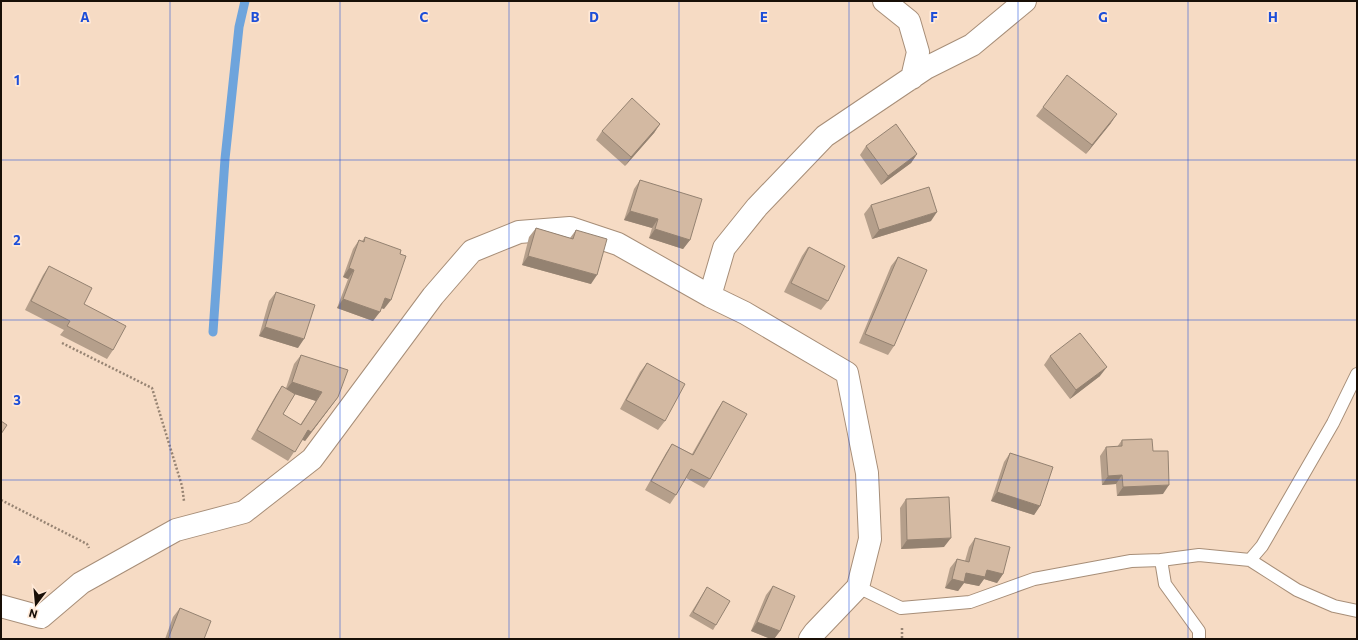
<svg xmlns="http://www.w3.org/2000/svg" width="1358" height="640" font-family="Commissioner,sans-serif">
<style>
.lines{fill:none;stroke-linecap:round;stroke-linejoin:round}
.stream{stroke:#6ea4dc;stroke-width:9}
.service-casing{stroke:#a78e78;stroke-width:14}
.minor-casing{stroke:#a78e78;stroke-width:24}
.path{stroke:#978473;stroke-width:2.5;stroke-dasharray:2 2;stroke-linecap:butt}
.service{stroke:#fff;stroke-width:12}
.minor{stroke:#fff;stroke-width:22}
.wall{fill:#b59f8b;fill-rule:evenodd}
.shaded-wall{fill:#948271}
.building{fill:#d3b9a2;stroke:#948271}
.grid{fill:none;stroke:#1d4ed8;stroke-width:1;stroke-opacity:0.55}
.grid-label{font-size:13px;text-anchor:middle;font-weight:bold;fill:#1d4ed8;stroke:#ffe9d7;stroke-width:3.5;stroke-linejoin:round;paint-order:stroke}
</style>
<rect width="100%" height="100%" fill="#f6dbc4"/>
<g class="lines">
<path class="stream" d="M 213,332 L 225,159 L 239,27 L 245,1"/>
<defs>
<path id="service" d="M 1161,560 L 1165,584 L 1199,631 L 1199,639
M 1250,560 L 1262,546 L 1333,423 L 1357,374
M 858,587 L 901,608 L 970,602 L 1034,579 L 1131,561 L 1161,560 L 1199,555 L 1250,560 L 1297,590 L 1334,606 L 1357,611"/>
<path id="minor" d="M 884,1 L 909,21 L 918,52 L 912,78
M 710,296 L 724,248 L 757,207 L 825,136 L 926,68 L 972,45 L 1025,1
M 1,606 L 41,617 L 81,583 L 176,530 L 244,512 L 312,459 L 433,296 L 472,251 L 519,232 L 570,228 L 618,244 L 710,296 L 745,313 L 847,373 L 867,473 L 870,539 L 858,587 L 815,632 L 810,639"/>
</defs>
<use href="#service" class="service-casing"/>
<use href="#minor" class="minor-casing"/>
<path class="path" d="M 62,343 L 152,388 L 182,486 L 184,501
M 1,500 L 87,544 L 89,548
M 902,628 L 902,639"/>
<use href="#service" class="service"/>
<use href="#minor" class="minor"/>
</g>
<path class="wall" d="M 1043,107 L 1111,123 L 1086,154 L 1036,116 Z
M 660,124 L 654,133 L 625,166 L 596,140 L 602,131 Z
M 866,146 L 917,154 L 911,163 L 881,185 L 860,155 Z
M 640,180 L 690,240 L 683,249 L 649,238 L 652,228 L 624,220 L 634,189 Z
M 871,205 L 931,221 L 872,239 L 864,214 Z
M 536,228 L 570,238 L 576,230 L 591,284 L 522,265 L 529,237 Z
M 365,237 L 384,309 L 381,308 L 373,321 L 337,308 L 348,279 L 343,277 L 353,249 L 359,240 L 362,241 Z
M 808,247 L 828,301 L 821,310 L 784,292 L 802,256 Z
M 898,257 L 894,346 L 888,355 L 859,343 L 891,266 Z
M 49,266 L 84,304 L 113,350 L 107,359 L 60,335 L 64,330 L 25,310 L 43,275 Z
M 276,292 L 298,348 L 259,336 L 269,301 Z
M 301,355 L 338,397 L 305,441 L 302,440 L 288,461 L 251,439 L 276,395 L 282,386 L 286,388 L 294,364 ZM 295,394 L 316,401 L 300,425 L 283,414 Z
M 1050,356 L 1100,376 L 1070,399 L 1044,365 Z
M 647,363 L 665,421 L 658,430 L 620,409 L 640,372 Z
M 723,401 L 710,479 L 704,488 L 686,478 L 676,495 L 670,504 L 645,490 L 666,453 L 672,444 L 692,454 L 717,410 Z
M 1122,440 L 1153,451 L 1163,494 L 1117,496 L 1116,484 L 1102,485 L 1100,456 L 1106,447 L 1117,447 Z
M 1010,453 L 1040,506 L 1034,515 L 991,501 L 1004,462 Z
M 906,499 L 944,547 L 901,549 L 900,508 Z
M 975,538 L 1003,574 L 997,583 L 984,579 L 979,586 L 964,583 L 958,591 L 945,588 L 950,568 L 957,559 L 965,561 L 969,547 Z
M 773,586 L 780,631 L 774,639 L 771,639 L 751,631 L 766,595 Z
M 707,587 L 716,625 L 713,630 L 689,616 Z
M 180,608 L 204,639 L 165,639 L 173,617 Z"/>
<path class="shaded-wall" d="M 1117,114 L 1111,123 L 1086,154 L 1092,145 Z
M 660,124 L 654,133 L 625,166 L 631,157 Z
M 917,154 L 911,163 L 881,185 L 888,176 Z
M 630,211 L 658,219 L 652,228 L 624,220 Z
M 937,212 L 931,221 L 872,239 L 879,230 Z
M 655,229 L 690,240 L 683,249 L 649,238 Z
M 528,256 L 597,275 L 591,284 L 522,265 Z
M 349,268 L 354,270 L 348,279 L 343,277 Z
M 385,298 L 391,300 L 384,309 L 379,307 Z
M 343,299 L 380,312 L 373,321 L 337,308 Z
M 265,327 L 304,339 L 298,348 L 259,336 Z
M 1107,367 L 1100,376 L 1070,399 L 1076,390 Z
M 292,382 L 322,392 L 316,401 L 285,391 Z
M 338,397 L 305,441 L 302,439 L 308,430 Z
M 1122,475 L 1116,484 L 1102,485 L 1108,476 Z
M 1169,485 L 1163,494 L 1117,496 L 1123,487 Z
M 997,492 L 1040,506 L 1034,515 L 991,501 Z
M 951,538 L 944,547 L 901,549 L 907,540 Z
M 987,570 L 1003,574 L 997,583 L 984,579 L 979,586 L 964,583 L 958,591 L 945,588 L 952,579 L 966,573 Z
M 757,622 L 780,631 L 774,639 L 771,639 L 751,631 Z"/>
<path class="building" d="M 1067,75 L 1117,114 L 1092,145 L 1043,107 Z
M 632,98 L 660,124 L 631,157 L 602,131 Z
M 896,124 L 917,154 L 888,176 L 866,146 Z
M 640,180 L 702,199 L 690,240 L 655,229 L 658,219 L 630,211 Z
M 929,187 L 937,212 L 879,230 L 871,205 Z
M 536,228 L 573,239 L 576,230 L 607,239 L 597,275 L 528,256 Z
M 365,237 L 401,250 L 400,254 L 406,256 L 391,300 L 385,298 L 380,312 L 343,299 L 354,270 L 349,268 L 359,240 L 364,242 Z
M 809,247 L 845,266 L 828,301 L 791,283 Z
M 898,257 L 927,270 L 894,346 L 865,334 Z
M 49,266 L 92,288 L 84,304 L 126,326 L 113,350 L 67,326 L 70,321 L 31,301 Z
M 276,292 L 315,305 L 304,339 L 265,327 Z
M 1080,333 L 1107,367 L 1076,390 L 1050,356 Z
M 301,355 L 348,370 L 338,397 L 311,432 L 308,430 L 295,452 L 257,430 L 282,386 L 295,394 L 283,414 L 301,425 L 322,392 L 292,382 Z
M 647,363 L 685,384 L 665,421 L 626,400 Z
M 723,401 L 747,414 L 710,479 L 691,469 L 676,495 L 651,481 L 672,444 L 693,455 Z
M 1,421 L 7,425 L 1,434 Z
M 1152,439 L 1153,451 L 1168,451 L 1169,485 L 1123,487 L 1122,475 L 1108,476 L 1106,447 L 1122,446 L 1122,440 Z
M 1010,453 L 1053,467 L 1040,506 L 997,492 Z
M 949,497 L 951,538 L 907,540 L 906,499 Z
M 975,538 L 1010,547 L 1003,574 L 987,570 L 985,577 L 966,573 L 964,582 L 952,579 L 957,559 L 969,562 Z
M 773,586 L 795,596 L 780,631 L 757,622 Z
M 707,587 L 730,601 L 716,625 L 693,612 Z
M 180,608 L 211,621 L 204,639 L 168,639 Z"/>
<path class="grid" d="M 170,1 L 170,639M 340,1 L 340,639M 509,1 L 509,639M 679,1 L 679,639M 849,1 L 849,639M 1018,1 L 1018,639M 1188,1 L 1188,639M 1,160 L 1357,160M 1,320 L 1357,320M 1,480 L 1357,480"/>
<g class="grid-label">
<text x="85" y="22">A</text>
<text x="255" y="22">B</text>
<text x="424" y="22">C</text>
<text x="594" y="22">D</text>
<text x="764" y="22">E</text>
<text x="934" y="22">F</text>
<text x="1103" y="22">G</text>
<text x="1273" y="22">H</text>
<text x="17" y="85">1</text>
<text x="17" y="245">2</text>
<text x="17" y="405">3</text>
<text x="17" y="565">4</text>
</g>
<rect width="1358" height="640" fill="none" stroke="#180f07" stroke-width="4"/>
<g transform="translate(36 604) rotate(196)" stroke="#ffe9d7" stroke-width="3" paint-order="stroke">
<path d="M0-3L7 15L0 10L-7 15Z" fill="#180f07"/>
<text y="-6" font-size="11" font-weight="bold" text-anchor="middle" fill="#180f07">N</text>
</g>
</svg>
